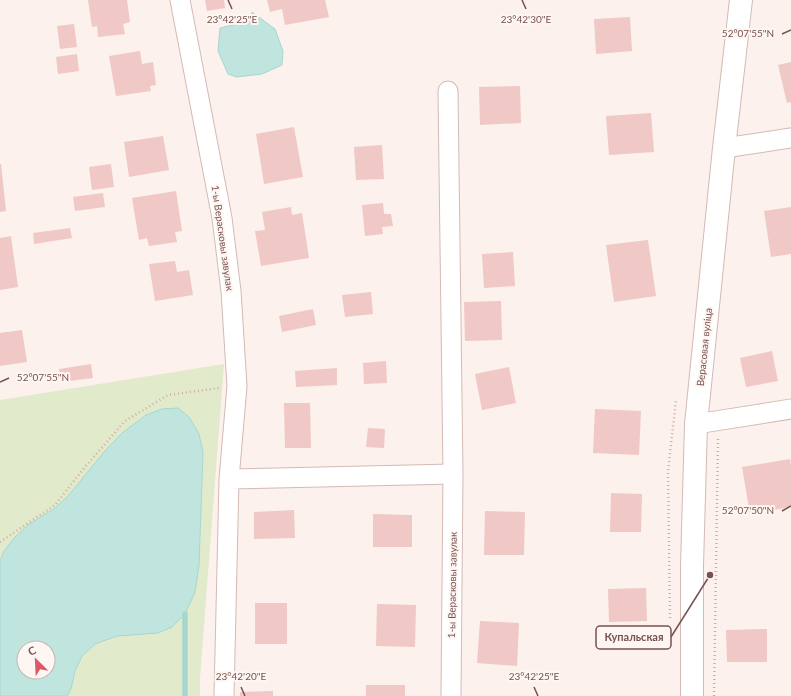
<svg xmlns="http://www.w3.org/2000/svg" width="791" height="696" font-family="Lato,sans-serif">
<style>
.green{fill:#e1eaca}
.water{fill:#c0e5df;stroke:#a7d6cf;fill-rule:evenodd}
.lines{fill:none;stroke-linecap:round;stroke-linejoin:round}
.stream{stroke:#a7d6cf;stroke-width:5.5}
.building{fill:#f0c8c5}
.minor-casing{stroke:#d3bab7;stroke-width:21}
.tertiary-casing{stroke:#d3bab7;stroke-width:24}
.path{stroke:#d5aaa7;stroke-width:2.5;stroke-dasharray:1 3;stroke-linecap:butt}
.minor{stroke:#fff;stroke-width:19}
.tertiary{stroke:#fff;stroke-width:22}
.ticks{fill:none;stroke:#77514f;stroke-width:1.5}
.labels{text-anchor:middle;stroke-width:4;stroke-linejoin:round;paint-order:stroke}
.street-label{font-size:10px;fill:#77514f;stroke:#fef6f2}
.ticks-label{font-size:10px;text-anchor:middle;fill:#77514f;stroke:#fef6f2;stroke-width:4;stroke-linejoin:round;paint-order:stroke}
.leader{fill:none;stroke:#77514f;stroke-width:1.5}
.callout-dot{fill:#77514f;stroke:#fef6f2;stroke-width:1.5}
.callout{fill:#fef6f2;stroke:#77514f;stroke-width:1.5}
.callout-label{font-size:11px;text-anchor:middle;font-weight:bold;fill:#77514f}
</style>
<rect width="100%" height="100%" fill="#fcf1ec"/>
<path class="green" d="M 224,364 L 200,678 L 200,696 L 67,696 L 71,689 L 75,671 L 82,656 L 95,644 L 117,636 L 139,634 L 203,452 L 199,434 L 189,417 L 162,409 L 146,415 L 122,433 L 104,452 L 68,496 L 55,508 L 43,516 L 4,551 L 0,561 L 0,400 Z"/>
<path class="water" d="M 252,12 L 275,29 L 283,51 L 282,65 L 262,74 L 237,77 L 228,74 L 218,51 L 220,28 L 250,21 Z
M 178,408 L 189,417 L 199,434 L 203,452 L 199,565 L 195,592 L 185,614 L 172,627 L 158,633 L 117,636 L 95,644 L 82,656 L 75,671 L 71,689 L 67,696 L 0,696 L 0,561 L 4,551 L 15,537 L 28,525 L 55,508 L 68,496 L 104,452 L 122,433 L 146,415 L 162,409 ZM 24,648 L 48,648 L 48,672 L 24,672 Z"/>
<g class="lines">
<path class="stream" d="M 185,696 L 185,614"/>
</g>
<path class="building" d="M 88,0 L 127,0 L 130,22 L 123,24 L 125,34 L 98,37 L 97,26 L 92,27 Z
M 205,0 L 224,0 L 225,8 L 207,11 Z
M 267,0 L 325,0 L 329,17 L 285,25 L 282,9 L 270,12 Z
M 630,17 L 632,51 L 596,54 L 594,19 Z
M 74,24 L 77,47 L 60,49 L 57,26 Z
M 140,51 L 142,64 L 153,62 L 156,85 L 150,86 L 151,91 L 116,96 L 109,56 Z
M 77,54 L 79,71 L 58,74 L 56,57 Z
M 791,62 L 791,102 L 787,103 L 778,65 Z
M 520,86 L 521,123 L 480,125 L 479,87 Z
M 651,113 L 654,152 L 609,155 L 606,116 Z
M 294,127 L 303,177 L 264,184 L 256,134 Z
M 163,136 L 169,170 L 129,177 L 124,142 Z
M 382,145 L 384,179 L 356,180 L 354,147 Z
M 0,164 L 1,164 L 6,211 L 0,212 Z
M 111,164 L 114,187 L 92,190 L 89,167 Z
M 176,191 L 182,231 L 175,232 L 177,242 L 149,246 L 147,238 L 139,240 L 132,198 Z
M 103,193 L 105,207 L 75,211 L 73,197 Z
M 383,203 L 384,214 L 391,214 L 393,226 L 382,227 L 383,234 L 365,236 L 362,205 Z
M 291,207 L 292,215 L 302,213 L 309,258 L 261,266 L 255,231 L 265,230 L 262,212 Z
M 791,207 L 791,254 L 771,257 L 764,211 Z
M 70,228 L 72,238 L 34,244 L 33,233 Z
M 11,236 L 18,287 L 0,290 L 0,238 Z
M 648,240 L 656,296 L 614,302 L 606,245 Z
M 513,252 L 515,286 L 484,288 L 482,254 Z
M 175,261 L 177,272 L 189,270 L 193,295 L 155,301 L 149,264 Z
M 371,292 L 373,314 L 345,317 L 342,295 Z
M 501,301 L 502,340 L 465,341 L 464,302 Z
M 313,309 L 316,325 L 282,332 L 279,316 Z
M 22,330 L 27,362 L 0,366 L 0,333 Z
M 772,351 L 778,381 L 746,387 L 740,358 Z
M 386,361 L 387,383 L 364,384 L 363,363 Z
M 91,364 L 93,378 L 61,382 L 59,369 Z
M 509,367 L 516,403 L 482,410 L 475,374 Z
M 337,368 L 337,385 L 296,387 L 295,371 Z
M 284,403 L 310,403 L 311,448 L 285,448 Z
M 595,409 L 641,411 L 639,455 L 593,453 Z
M 368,428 L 385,429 L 384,448 L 366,447 Z
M 790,459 L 791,466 L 791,507 L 750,514 L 742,467 Z
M 611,493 L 642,494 L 641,532 L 610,532 Z
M 294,510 L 295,538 L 254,539 L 254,512 Z
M 485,511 L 525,512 L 524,555 L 484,555 Z
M 373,514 L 412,515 L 412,547 L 373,547 Z
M 646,588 L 647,621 L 609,622 L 608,589 Z
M 255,603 L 287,603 L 287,644 L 255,644 Z
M 377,604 L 416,605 L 415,647 L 376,646 Z
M 480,621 L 519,623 L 517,666 L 477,663 Z
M 767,629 L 767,662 L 727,662 L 726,630 Z
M 366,685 L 405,685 L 405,696 L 366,696 Z
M 273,691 L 273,696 L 240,696 L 240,692 Z"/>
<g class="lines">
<defs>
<path id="minor" d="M 180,0 L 222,218 L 231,291 L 237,386 L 229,479 L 224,696
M 448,91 L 453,474 L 451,696
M 724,148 L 791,138
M 696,424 L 791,409
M 229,479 L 453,474"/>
<path id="tertiary" d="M 692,696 L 692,566 L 696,424 L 724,148 L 741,0"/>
</defs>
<use href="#minor" class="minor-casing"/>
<use href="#tertiary" class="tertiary-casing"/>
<path class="path" d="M 0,542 L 55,505 L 85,467 L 125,421 L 168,395 L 219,388
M 670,618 L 668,471 L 676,400
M 714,696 L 718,439"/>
<use href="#minor" class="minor"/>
<use href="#tertiary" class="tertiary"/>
</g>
<path class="ticks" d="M 228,0 L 232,9M 522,0 L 526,9M 782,34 L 791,30M 0,382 L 9,378M 782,511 L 791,506M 241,687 L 245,696M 534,687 L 538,696"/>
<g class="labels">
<g class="street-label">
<text transform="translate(223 238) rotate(82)" y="4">1-ы Верасковы завулак</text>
<text transform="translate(704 347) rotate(-84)" y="4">Верасовая вуліца</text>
<text transform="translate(452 585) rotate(-89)" y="4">1-ы Верасковы завулак</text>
</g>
</g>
<g class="ticks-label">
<text x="526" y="23">23°42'30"E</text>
<text x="232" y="23">23°42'25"E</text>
<text x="748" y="37">52°07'55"N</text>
<text x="43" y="381">52°07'55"N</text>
<text x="748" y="514">52°07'50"N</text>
<text x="241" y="680">23°42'20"E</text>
<text x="534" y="680">23°42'25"E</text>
</g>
<path class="leader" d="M710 575L671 637"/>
<circle class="callout-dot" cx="710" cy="575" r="4"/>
<rect class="callout" x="596" y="626" width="75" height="23" rx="4"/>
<g class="callout-label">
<text x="634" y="641">Купальская</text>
</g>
<g transform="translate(36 660) rotate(336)"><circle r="19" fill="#fef6f2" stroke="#c8b4b1"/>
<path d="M0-3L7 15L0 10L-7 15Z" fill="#de5965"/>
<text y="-6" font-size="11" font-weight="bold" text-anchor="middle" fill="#77514f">С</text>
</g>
</svg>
